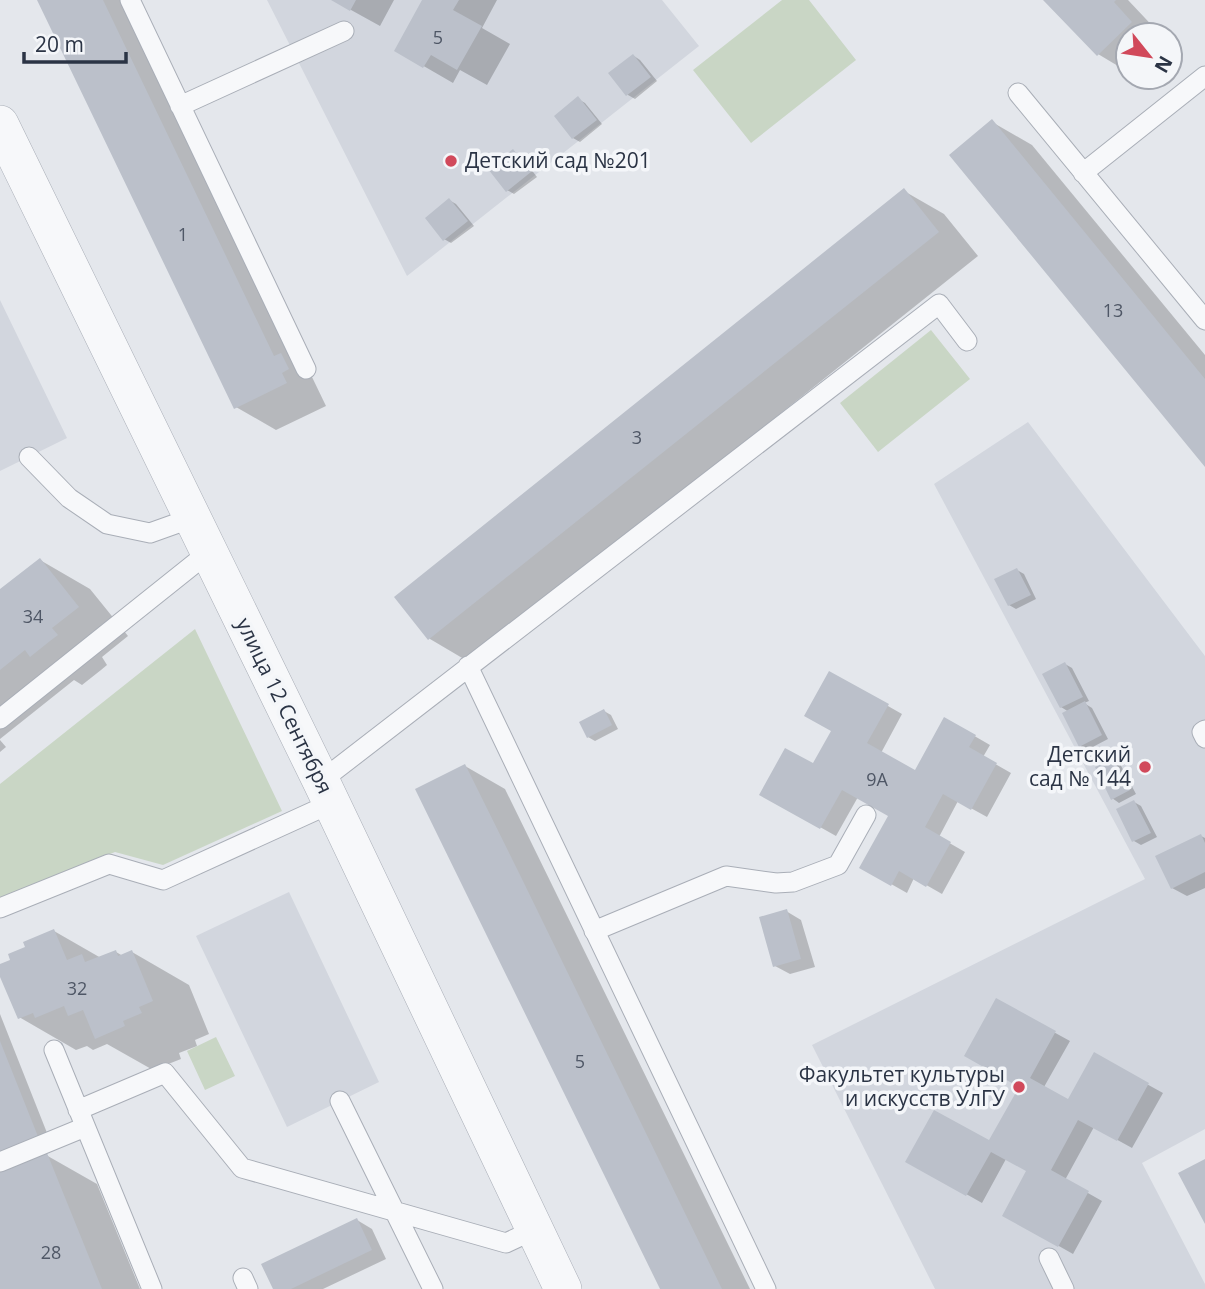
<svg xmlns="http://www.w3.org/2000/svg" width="1205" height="1289" font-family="'Open Sans',sans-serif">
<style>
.built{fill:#d2d6de}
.green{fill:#c9d6c5}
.shadow{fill:#0003}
.building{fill:#bbc0ca}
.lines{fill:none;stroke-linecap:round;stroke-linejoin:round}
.service-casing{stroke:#a9aeb7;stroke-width:21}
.minor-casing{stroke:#a9aeb7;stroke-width:38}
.service{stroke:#f7f8fa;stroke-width:19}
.minor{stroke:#f7f8fa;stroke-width:37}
.poi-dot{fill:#d1495b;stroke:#f4f6f9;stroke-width:2.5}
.labels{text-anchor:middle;stroke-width:7;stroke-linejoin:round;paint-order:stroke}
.number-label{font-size:18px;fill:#4f5766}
.poi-label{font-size:21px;fill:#2b3445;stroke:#f4f6f9;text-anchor:end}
.street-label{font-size:21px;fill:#2b3445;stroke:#f4f6f9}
</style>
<rect width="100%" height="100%" fill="#e4e7ec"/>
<path class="built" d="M 267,0 L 662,0 L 699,46 L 407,276 Z
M 0,300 L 67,438 L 0,471 Z
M 1028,422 L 1205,656 L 1205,1129 L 1142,1163 L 1205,1284 L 1205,1289 L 935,1289 L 812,1045 L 1145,879 L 934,484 Z
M 289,892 L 379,1082 L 287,1127 L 196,936 Z"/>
<path class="green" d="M 782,0 L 809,0 L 856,60 L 751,143 L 693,70 Z
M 931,330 L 970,379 L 878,452 L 840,403 Z
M 195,629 L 282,811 L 163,865 L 115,852 L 0,898 L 0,784 Z
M 216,1037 L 235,1076 L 205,1090 L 187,1051 Z"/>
<path class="shadow" d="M 39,0 L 130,0 L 326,406 L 276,430 L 236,407 Z
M 333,0 L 394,0 L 380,26 Z
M 424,0 L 497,0 L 482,28 L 510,44 L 487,85 L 460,70 L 453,83 L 396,50 Z
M 1046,0 L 1128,0 L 1161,35 L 1128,35 L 1128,72 L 1098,54 Z
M 634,56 L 640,60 L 657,81 L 635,99 L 628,95 L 611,74 Z
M 578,99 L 585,103 L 602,124 L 580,142 L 573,138 Z
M 992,122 L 1032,145 L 1205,355 L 1205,464 Z
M 513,151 L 520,155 L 537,177 L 514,194 L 507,190 Z
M 904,191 L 944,214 L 978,256 L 469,662 L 430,639 L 396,597 Z
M 449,200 L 456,204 L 474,226 L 451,243 L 444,239 Z
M 40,560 L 90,589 L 128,636 L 102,657 L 107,665 L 101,670 L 82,685 L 74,680 L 0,739 L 0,592 Z
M 1017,570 L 1024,574 L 1036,599 L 1016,609 L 1009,605 Z
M 1065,664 L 1072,668 L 1089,701 L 1084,703 L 1092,708 L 1108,739 L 1087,750 L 1080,746 L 1069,712 L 1061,707 Z
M 830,673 L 902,714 L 881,753 L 915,772 L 945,719 L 990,745 L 983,757 L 1011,773 L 987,817 L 958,801 L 939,837 L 965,852 L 942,894 L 914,878 L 907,893 L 861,867 L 890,815 L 858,797 L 836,836 L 761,794 L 814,765 L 833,730 Z
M 604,711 L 611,715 L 618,729 L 595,741 L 588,737 Z
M 0,740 L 6,747 L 0,752 Z
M 1113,760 L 1120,764 L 1136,794 L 1119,803 L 1112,798 Z
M 465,766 L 505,789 L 750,1289 L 662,1289 Z
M 1134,802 L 1141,806 L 1157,837 L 1141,845 L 1134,841 Z
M 1201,836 L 1205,838 L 1205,888 L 1187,896 L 1172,888 Z
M 786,911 L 801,920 L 815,967 L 790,974 L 775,966 Z
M 54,931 L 101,958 L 116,952 L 123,956 L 132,952 L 189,985 L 209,1034 L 195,1040 L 197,1046 L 179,1053 L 181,1059 L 153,1070 L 107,1044 L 93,1050 L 87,1046 L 76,1050 L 19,1017 L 0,966 L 12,961 Z
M 997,1001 L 1070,1041 L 1044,1087 L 1069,1101 L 1094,1055 L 1163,1093 L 1132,1148 L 1094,1127 L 1065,1180 L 1102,1201 L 1073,1254 L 1004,1215 L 1029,1171 L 1006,1159 L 982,1203 L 908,1161 L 990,1142 L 1022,1086 Z
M 0,1014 L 53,1148 L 0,1169 Z
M 46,1155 L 97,1184 L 140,1289 L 0,1289 L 0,1174 Z
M 357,1220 L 372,1229 L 386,1259 L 323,1289 L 275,1289 Z"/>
<path class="building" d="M 37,0 L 103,0 L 274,356 L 281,353 L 289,369 L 282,373 L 287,383 L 234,409 Z
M 331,0 L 356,0 L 350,11 Z
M 422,0 L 459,0 L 453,10 L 482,26 L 457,70 L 431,55 L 423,68 L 394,51 Z
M 1043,0 L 1116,0 L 1114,2 L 1132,22 L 1097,56 Z
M 633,54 L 651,77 L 626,96 L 608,73 Z
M 578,96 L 597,120 L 572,139 L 554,116 Z
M 992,119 L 1205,379 L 1205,467 L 949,155 Z
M 513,149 L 531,172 L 506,192 L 488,169 Z
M 904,188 L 939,232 L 428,640 L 394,597 Z
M 449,198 L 468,221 L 443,241 L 425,218 Z
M 40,558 L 79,607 L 52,628 L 58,635 L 50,641 L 30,657 L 25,650 L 0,670 L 0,589 Z
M 1017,568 L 1031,595 L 1008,606 L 994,579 Z
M 1065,662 L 1083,697 L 1060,708 L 1042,674 Z
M 829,671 L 889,704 L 867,743 L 915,770 L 944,717 L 976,735 L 969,747 L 997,763 L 971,810 L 943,794 L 925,827 L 951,842 L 926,887 L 899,871 L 891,886 L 859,868 L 888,816 L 842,790 L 820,829 L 759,795 L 785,748 L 813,763 L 831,731 L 804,716 Z
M 1085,701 L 1102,735 L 1079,747 L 1062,713 Z
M 604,709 L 612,725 L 587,738 L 579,722 Z
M 1113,758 L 1130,790 L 1111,800 L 1095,767 Z
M 465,764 L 521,877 L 722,1289 L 660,1289 L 415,789 Z
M 1134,800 L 1151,833 L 1132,842 L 1116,809 Z
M 1201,834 L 1205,843 L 1205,872 L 1171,889 L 1155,856 Z
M 787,909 L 801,959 L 773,967 L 759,917 Z
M 54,929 L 67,960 L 82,954 L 85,962 L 116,950 L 118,956 L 132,950 L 153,1001 L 139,1007 L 142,1013 L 123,1021 L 125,1026 L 95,1039 L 83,1010 L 68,1016 L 64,1006 L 35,1018 L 33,1013 L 18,1019 L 0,977 L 0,964 L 10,960 L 8,954 L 25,947 L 23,942 Z
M 996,998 L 1056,1031 L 1030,1078 L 1068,1099 L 1094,1052 L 1149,1083 L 1117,1141 L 1078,1120 L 1051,1170 L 1089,1191 L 1058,1247 L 1002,1216 L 1026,1171 L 991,1152 L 966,1196 L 905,1162 L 934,1110 L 989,1140 L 1019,1087 L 964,1056 Z
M 0,1041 L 39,1139 L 0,1155 Z
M 47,1153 L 102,1289 L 0,1289 L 0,1172 Z
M 1205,1159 L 1205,1224 L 1178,1173 Z
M 357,1218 L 372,1250 L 291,1289 L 273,1289 L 261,1264 Z"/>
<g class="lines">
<defs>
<path id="service" d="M 130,0 L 306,369
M 1018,93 L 1205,320
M 180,106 L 344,31
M 1083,173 L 1205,76
M 29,457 L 69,498 L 107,524 L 150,533 L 192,518
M 468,666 L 766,1289
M 0,719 L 209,552
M 1205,730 L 1202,732 L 1205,738
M 321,781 L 939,304 L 967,341
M 0,908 L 109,864 L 163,880 L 332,803
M 594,931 L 726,876 L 776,883 L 793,882 L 838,865 L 866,815
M 54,1050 L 152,1289
M 340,1101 L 433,1289
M 78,1110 L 165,1073 L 242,1168 L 506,1243 L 536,1229
M 0,1162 L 85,1127
M 1049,1258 L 1064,1289
M 243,1278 L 248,1289"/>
<path id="minor" d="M 0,124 L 321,781 L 563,1289"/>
</defs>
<use href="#service" class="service-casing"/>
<use href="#minor" class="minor-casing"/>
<use href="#service" class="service"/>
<use href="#minor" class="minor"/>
</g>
<g class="poi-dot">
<circle cx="451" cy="161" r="7"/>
<circle cx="1145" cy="767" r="7"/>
<circle cx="1019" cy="1087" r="7"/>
</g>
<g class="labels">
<g class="number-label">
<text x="438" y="44">5</text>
<text x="183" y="241">1</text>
<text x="1113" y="317">13</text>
<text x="637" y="444">3</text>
<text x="33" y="623">34</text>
<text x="877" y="786">9А</text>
<text x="77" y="995">32</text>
<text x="580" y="1068">5</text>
<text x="51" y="1259">28</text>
</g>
<g class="poi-label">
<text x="465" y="168" text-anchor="start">Детский сад №201</text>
<text x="1131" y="762">Детский<tspan x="1131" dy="24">сад № 144</tspan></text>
<text x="1005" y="1082">Факультет культуры<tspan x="1005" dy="24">и искусств УлГУ</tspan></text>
</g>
<g class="street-label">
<text transform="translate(284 706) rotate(64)" y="7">улица 12 Сентября</text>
</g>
</g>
<g transform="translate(1149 56) rotate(120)"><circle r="33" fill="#f4f6f9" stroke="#a4a8b1" stroke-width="2"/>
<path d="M0-5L12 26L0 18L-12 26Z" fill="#d1495b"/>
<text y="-10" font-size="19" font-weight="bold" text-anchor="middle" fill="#2b3445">N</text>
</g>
<path d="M24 52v10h102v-10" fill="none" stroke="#2b3445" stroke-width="3.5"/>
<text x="35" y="52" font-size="21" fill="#2b3445" stroke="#f4f6f9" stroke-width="5" paint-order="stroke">20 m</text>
</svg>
